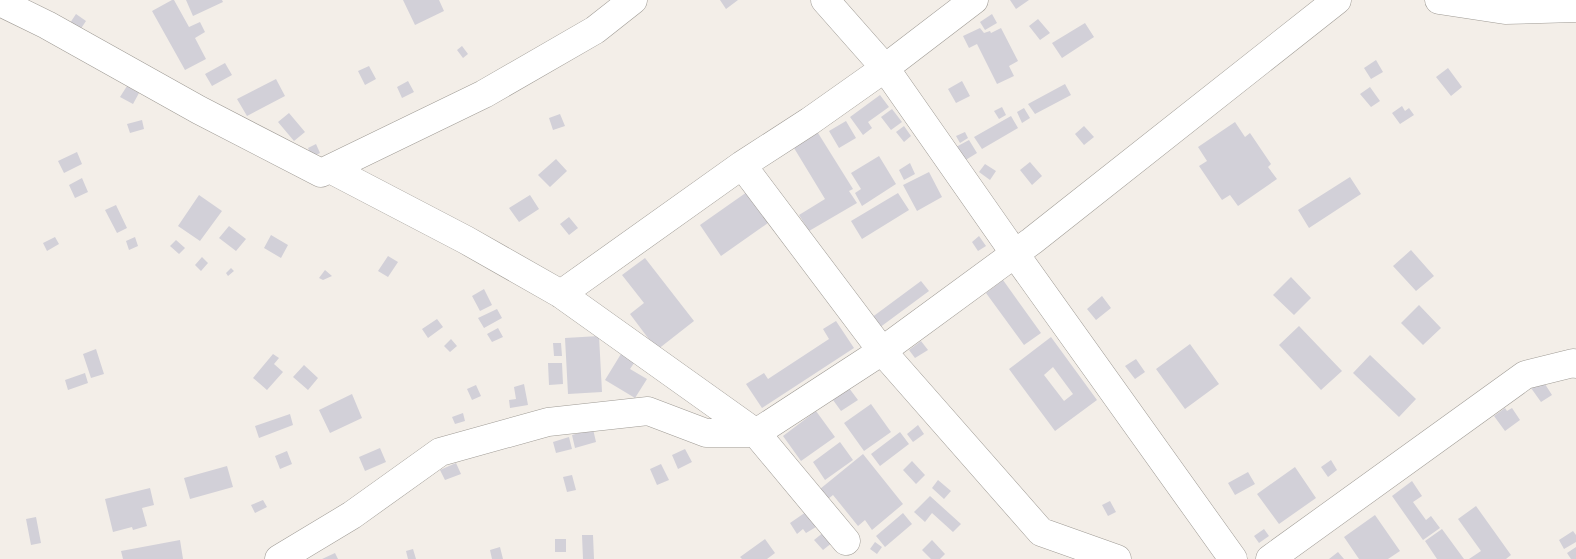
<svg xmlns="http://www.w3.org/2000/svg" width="1576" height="559" font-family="'Alegreya Sans',sans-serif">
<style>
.building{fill:#d2d0d8;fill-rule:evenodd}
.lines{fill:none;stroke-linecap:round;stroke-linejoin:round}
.minor-casing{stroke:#9f9b95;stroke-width:29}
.minor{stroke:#fff;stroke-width:28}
</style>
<rect width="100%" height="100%" fill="#f3eee8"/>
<path class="building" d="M 172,0 L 174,0 L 189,27 L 200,22 L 205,32 L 195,38 L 206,59 L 185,70 L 152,11 Z
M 186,0 L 222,0 L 223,2 L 193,16 Z
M 403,0 L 439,0 L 444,11 L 415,25 Z
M 720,0 L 738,0 L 726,9 Z
M 1010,0 L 1029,0 L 1016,9 Z
M 76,14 L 86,21 L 80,30 L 70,23 Z
M 992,14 L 997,23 L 985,30 L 980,22 Z
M 1038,19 L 1050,33 L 1040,40 L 1029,26 Z
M 1085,23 L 1094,37 L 1062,58 L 1052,43 Z
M 980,28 L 984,33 L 990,31 L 991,33 L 1001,28 L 1018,61 L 1009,66 L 1014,76 L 997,84 L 977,44 L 969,48 L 963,36 Z
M 462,46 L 468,54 L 463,58 L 457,50 Z
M 1376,60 L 1383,72 L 1371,79 L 1364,68 Z
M 225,63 L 232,75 L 212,86 L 205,74 Z
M 369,66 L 376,79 L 365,85 L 358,71 Z
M 1448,68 L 1462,87 L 1451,96 L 1436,77 Z
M 276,79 L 285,96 L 247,116 L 237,99 Z
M 408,81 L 414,92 L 402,98 L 397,87 Z
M 962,81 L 970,96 L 956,103 L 948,89 Z
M 1065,84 L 1071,95 L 1035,114 L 1028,104 Z
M 127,86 L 139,93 L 133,104 L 120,97 Z
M 1370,87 L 1380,101 L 1371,107 L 1360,94 Z
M 880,95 L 889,107 L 868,122 L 872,128 L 863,135 L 850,117 Z
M 1402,106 L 1405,111 L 1409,108 L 1414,115 L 1400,124 L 1392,113 Z
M 1002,107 L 1006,115 L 999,119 L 994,111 Z
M 1024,108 L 1030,118 L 1022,123 L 1017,112 Z
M 892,109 L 902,122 L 891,130 L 881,117 Z
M 289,113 L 305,132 L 294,141 L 278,122 Z
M 560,114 L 565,126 L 553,130 L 549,118 Z
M 1011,116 L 1018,128 L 982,149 L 974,137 Z
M 142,120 L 144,129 L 130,133 L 127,124 Z
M 846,121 L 856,138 L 839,148 L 829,131 Z
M 1235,122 L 1245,137 L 1250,133 L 1271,164 L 1268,167 L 1277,179 L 1238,206 L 1230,195 L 1222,200 L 1199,166 L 1207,161 L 1198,147 Z
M 904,126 L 911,136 L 904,142 L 896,132 Z
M 1084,126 L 1094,137 L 1084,145 L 1075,134 Z
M 965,132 L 968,138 L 960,143 L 956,136 Z
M 818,133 L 853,189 L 849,191 L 857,203 L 809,231 L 799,215 L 825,199 L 794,148 Z
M 969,140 L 977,153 L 964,161 L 956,147 Z
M 316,144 L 320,153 L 312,157 L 308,148 Z
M 77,152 L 82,164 L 64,173 L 58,161 Z
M 879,156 L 896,184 L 862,206 L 855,193 L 861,189 L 851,173 Z
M 556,159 L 567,171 L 550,187 L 538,175 Z
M 1030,162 L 1042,176 L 1032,185 L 1020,170 Z
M 910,163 L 915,174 L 904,180 L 899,170 Z
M 985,164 L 996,171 L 990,180 L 979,172 Z
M 929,172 L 942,197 L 917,211 L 903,185 Z
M 1350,177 L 1361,194 L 1309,228 L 1298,210 Z
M 82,178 L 88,192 L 75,198 L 69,185 Z
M 747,192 L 768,223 L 721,256 L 700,225 Z
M 898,193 L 909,210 L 862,239 L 851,221 Z
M 199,195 L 222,211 L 200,241 L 178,226 Z
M 530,195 L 539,209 L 519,222 L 509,208 Z
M 116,205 L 127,228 L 117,233 L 105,210 Z
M 569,217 L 578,228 L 569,235 L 560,224 Z
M 229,226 L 246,239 L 236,251 L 219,238 Z
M 271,235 L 288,245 L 281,258 L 264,248 Z
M 979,236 L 986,246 L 978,251 L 972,242 Z
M 55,237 L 59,244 L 47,251 L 43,243 Z
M 135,237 L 138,246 L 129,250 L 126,241 Z
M 176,240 L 185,248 L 179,254 L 170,246 Z
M 1411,250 L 1434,276 L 1416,291 L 1393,266 Z
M 388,256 L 398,262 L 388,277 L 378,271 Z
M 202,257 L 208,263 L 201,271 L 195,265 Z
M 645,258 L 694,321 L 657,350 L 630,314 L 644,303 L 622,275 Z
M 231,268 L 234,271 L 228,276 L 226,273 Z
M 325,270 L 332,276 L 323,280 L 319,278 Z
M 1291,277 L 1311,298 L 1294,315 L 1273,295 Z
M 1003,280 L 1041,333 L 1024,345 L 986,293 Z
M 921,281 L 929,291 L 879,328 L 871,318 Z
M 484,289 L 492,305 L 480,311 L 472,296 Z
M 1102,296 L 1111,308 L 1096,320 L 1087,309 Z
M 1419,305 L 1441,328 L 1423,345 L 1401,323 Z
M 497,309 L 502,318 L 484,328 L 478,318 Z
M 437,319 L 443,327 L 428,338 L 422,329 Z
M 836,321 L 854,348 L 762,408 L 746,384 L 764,373 L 768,379 L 829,339 L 823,329 Z
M 1299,326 L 1342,371 L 1321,390 L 1279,345 Z
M 498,328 L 503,337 L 492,342 L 487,334 Z
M 599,336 L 602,392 L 568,394 L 565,338 Z
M 1051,337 L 1097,400 L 1055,431 L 1009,369 ZM 1053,367 L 1073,394 L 1064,401 L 1044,375 Z
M 451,339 L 457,346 L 450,352 L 444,346 Z
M 921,341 L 928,350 L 915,358 L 909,350 Z
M 553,343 L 561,343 L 562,356 L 554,356 Z
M 1190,344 L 1219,384 L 1185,409 L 1156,369 Z
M 96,349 L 104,374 L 91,378 L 83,354 Z
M 624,349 L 638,357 L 630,369 L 647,379 L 635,398 L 605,380 Z
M 273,354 L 279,358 L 274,364 L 283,372 L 267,390 L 253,378 Z
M 1370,355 L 1416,399 L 1399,417 L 1353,373 Z
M 1136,359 L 1145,372 L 1135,379 L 1125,366 Z
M 548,363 L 562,363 L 563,384 L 549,385 Z
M 304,365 L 318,378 L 308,390 L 293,377 Z
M 85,373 L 88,383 L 68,390 L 65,380 Z
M 1543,381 L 1552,395 L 1541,402 L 1531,388 Z
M 524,384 L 528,405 L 510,408 L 509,400 L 516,399 L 514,387 Z
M 476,385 L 481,396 L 472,400 L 467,389 Z
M 849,388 L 858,400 L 841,411 L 833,400 Z
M 352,394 L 362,418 L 330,433 L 319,410 Z
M 871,404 L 891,432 L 864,451 L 844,423 Z
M 1505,408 L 1507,411 L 1512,408 L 1520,420 L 1505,431 L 1494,416 Z
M 816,411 L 835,437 L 801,461 L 783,436 Z
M 463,413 L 465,421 L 455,424 L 452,417 Z
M 290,414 L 293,425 L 259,438 L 255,426 Z
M 918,425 L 924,434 L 913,442 L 907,434 Z
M 593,429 L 596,442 L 575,448 L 572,435 Z
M 900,432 L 909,444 L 880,466 L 871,454 Z
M 569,437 L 572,449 L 556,453 L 553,442 Z
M 840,442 L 853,460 L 825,480 L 813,462 Z
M 380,448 L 386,462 L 365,471 L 359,457 Z
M 685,449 L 692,462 L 678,469 L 672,455 Z
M 287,451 L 292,464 L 280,469 L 275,456 Z
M 863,454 L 903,504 L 872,530 L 865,520 L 858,526 L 833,495 L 828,499 L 820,489 Z
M 1331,460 L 1337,470 L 1328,477 L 1321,467 Z
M 912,461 L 925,475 L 916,484 L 903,470 Z
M 456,463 L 461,474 L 445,480 L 440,470 Z
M 661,464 L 669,480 L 657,485 L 650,469 Z
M 227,466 L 233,487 L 190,499 L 184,478 Z
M 1295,467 L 1316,498 L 1279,524 L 1257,494 Z
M 1248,472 L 1255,484 L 1235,495 L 1228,483 Z
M 572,475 L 576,490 L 567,492 L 563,477 Z
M 938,480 L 951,491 L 944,499 L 932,488 Z
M 1412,481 L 1422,496 L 1413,502 L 1426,520 L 1431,516 L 1440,528 L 1423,540 L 1392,496 Z
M 150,488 L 154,505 L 142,508 L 147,526 L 133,530 L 132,527 L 113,532 L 105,499 Z
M 930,496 L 961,524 L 953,532 L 932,513 L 925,522 L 914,512 Z
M 263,500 L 267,507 L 255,513 L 251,505 Z
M 1110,501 L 1116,512 L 1108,516 L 1102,505 Z
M 1476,506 L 1511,555 L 1506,559 L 1469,559 L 1481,551 L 1458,519 Z
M 806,512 L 816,527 L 806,533 L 803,529 L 797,534 L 790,523 Z
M 903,513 L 912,524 L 885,547 L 876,536 Z
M 1375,515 L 1400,551 L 1388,559 L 1359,559 L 1344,537 Z
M 36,517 L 41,543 L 31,545 L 26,519 Z
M 1264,529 L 1269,536 L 1259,543 L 1254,536 Z
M 1442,529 L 1464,559 L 1437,559 L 1425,541 Z
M 1573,531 L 1576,535 L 1576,542 L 1564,549 L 1559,540 Z
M 824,532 L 833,542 L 823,550 L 814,540 Z
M 582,535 L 593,535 L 594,559 L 583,559 Z
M 555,539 L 566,539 L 566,552 L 555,552 Z
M 765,539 L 775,553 L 767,559 L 742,559 L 740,557 Z
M 180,540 L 183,559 L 123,559 L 121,551 Z
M 932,540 L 945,554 L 940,559 L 931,559 L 922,550 Z
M 875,542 L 882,547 L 877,554 L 870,549 Z
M 500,547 L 503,559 L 492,559 L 490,550 Z
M 1576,547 L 1576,559 L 1571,559 L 1567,553 Z
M 413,549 L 416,559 L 408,559 L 406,551 Z
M 1338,552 L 1344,559 L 1329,559 Z
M 335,553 L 338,559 L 322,559 Z"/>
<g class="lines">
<defs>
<path id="minor" d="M 825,0 L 885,68 L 1015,254 L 1233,559
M 1439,0 L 1505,10 L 1576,8
M 0,2 L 47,25 L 199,110 L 321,173 L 484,94 L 595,30 L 633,0
M 742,165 L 882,351 L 1041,532 L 1117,559
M 330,169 L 466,240 L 561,294 L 756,433 L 846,541
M 561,294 L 742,165 L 810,121 L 885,68 L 974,0
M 279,559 L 352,515 L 440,452 L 548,422 L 648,411 L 706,433 L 756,433 L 882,351 L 1032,241 L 1337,0
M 1270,559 L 1525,375 L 1573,363 L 1576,364"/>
</defs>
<use href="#minor" class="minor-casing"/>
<use href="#minor" class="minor"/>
</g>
</svg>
